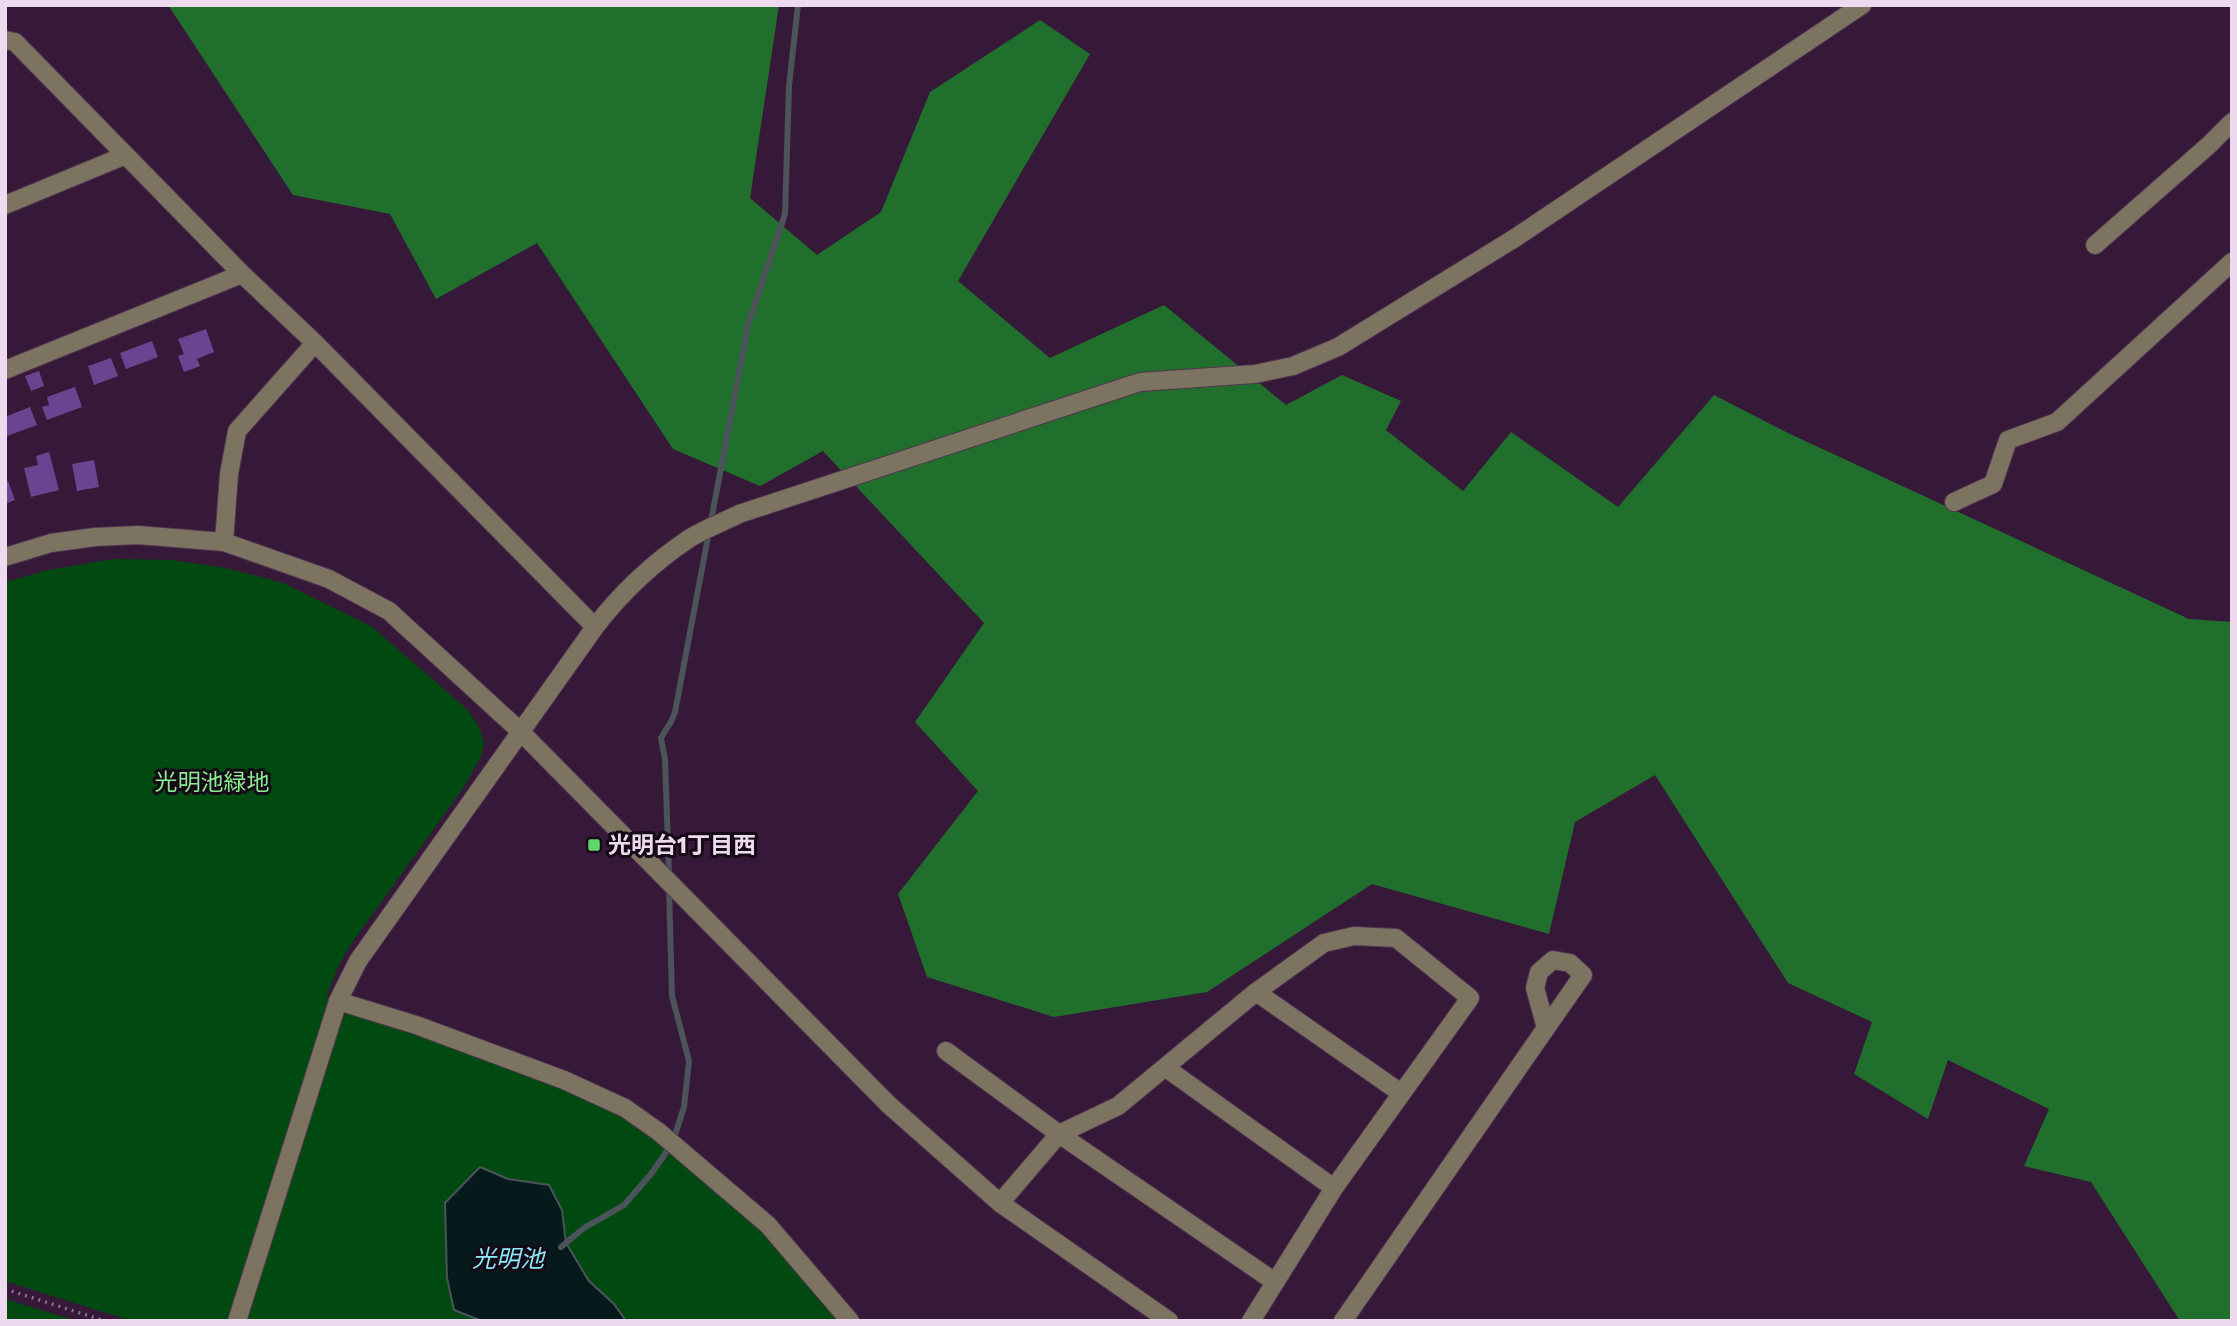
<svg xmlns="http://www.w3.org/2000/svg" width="2237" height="1326" font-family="'Work Sans','Noto Sans JP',sans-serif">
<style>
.green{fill:#004a11}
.forest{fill:#216f2c}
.water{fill:#06191b;stroke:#4c535a;stroke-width:2}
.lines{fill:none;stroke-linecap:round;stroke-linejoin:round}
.stream{stroke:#4c535a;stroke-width:6}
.building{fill:#6b4491}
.minor-casing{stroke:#503451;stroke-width:20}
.path{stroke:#88708a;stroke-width:3.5;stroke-dasharray:2 5;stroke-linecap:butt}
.minor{stroke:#7c7360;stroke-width:18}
.poi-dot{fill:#5fd56b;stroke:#170a17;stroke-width:2.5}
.labels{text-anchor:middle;stroke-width:6;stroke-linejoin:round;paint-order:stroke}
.park-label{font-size:23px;fill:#8aec90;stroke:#170a17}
.poi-label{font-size:23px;font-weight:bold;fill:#eedaee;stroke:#170a17;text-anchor:start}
.water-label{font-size:24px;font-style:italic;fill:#89ebf7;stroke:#170a17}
</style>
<rect width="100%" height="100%" fill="#361938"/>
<path class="green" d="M 113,559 L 171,560 L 226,568 L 283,583 L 371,626 L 467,709 L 480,729 L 484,744 L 481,756 L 464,787 L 349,947 L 337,969 L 326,998 L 338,1001 L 625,1108 L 713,1176 L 850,1321 L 132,1321 L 5,1281 L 5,582 L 49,570 Z
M 5,1299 L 77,1321 L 5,1321 Z"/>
<path class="forest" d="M 168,5 L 779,5 L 750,198 L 817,255 L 881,212 L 930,92 L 1040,20 L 1090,54 L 958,281 L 1050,358 L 1164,305 L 1286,405 L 1342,375 L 1401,401 L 1386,430 L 1463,491 L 1511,432 L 1618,507 L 1714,395 L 1788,433 L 2189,619 L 2232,622 L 2232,1321 L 2180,1321 L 2091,1182 L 2024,1166 L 2049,1109 L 1948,1060 L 1928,1119 L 1854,1074 L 1872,1022 L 1788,983 L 1655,775 L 1575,822 L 1549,934 L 1372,884 L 1207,992 L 1054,1017 L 927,977 L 898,894 L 978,791 L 915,722 L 984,623 L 823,451 L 760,486 L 673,449 L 537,243 L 436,299 L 390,214 L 293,195 Z"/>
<path class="water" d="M 480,1167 L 508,1179 L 549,1185 L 562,1210 L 566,1243 L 589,1281 L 614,1304 L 626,1321 L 482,1321 L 454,1310 L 447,1278 L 445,1203 Z"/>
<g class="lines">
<path class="stream" d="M 669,874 L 665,759 L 661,738 L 672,720 L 675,712 L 748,325 L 785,214 L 789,86 L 798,5
M 561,1247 L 584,1228 L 624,1205 L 651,1174 L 665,1154 L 675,1135 L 684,1107 L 689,1061 L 672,996 L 669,889"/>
</g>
<path class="building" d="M 206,329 L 214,352 L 197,359 L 200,366 L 184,372 L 178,356 L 184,354 L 178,339 Z
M 152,341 L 158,357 L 126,369 L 120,353 Z
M 111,358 L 118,376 L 94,385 L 88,366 Z
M 39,371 L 44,386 L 31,391 L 25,376 Z
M 75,387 L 82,407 L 47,420 L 42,407 L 49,405 L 47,397 Z
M 30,407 L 37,425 L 7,436 L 5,417 Z
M 49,452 L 59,490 L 31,497 L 24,468 L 38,465 L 36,456 Z
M 94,460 L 99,487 L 77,491 L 72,464 Z
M 8,481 L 15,500 L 5,504 L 5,482 Z"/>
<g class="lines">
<defs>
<path id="minor" d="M 5,40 L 15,42 L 242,274 L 315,343 L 595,627
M 5,205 L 126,155
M 2095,245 L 2209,145 L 2232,122
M 5,370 L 242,274
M 1954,502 L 1993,484 L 2008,440 L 2057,422 L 2232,262
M 224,542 L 229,474 L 237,431 L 315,343
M 5,557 L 51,543 L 95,537 L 138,535 L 224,542 L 329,579 L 389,611 L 520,731 L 889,1105 L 1000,1203 L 1169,1321
M 1256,992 L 1401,1093
M 338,1001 L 416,1025 L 564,1080 L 625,1108 L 659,1132 L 768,1225 L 850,1321
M 946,1051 L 1059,1134 L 1275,1282
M 1166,1068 L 1334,1188
M 1000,1203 L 1059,1134 L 1118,1106 L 1256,992 L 1324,943 L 1354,936 L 1396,938 L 1470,998 L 1334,1188 L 1251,1321
M 237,1321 L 338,1001 L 358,961 L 595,627 C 621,593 654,562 690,538 C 705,529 723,522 739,514 L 1140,382 L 1255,374 L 1293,366 L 1338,347 L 1515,238 L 1862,5
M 1343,1321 L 1546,1028 L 1535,988 L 1539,972 L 1553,960 L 1570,963 L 1583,975 L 1546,1028"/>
</defs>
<use href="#minor" class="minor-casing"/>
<path class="path" d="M 5,1289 L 105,1321"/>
<use href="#minor" class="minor"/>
</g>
<rect class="poi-dot" x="587" y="838" width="14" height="14" rx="3.5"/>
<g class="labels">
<g class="park-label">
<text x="212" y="790">光明池緑地</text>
</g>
<g class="poi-label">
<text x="608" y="853">光明台1丁目西</text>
</g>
<g class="water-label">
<text x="508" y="1267">光明池</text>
</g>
</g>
<rect width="2237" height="1326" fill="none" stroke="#eedaee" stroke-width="14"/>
</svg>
